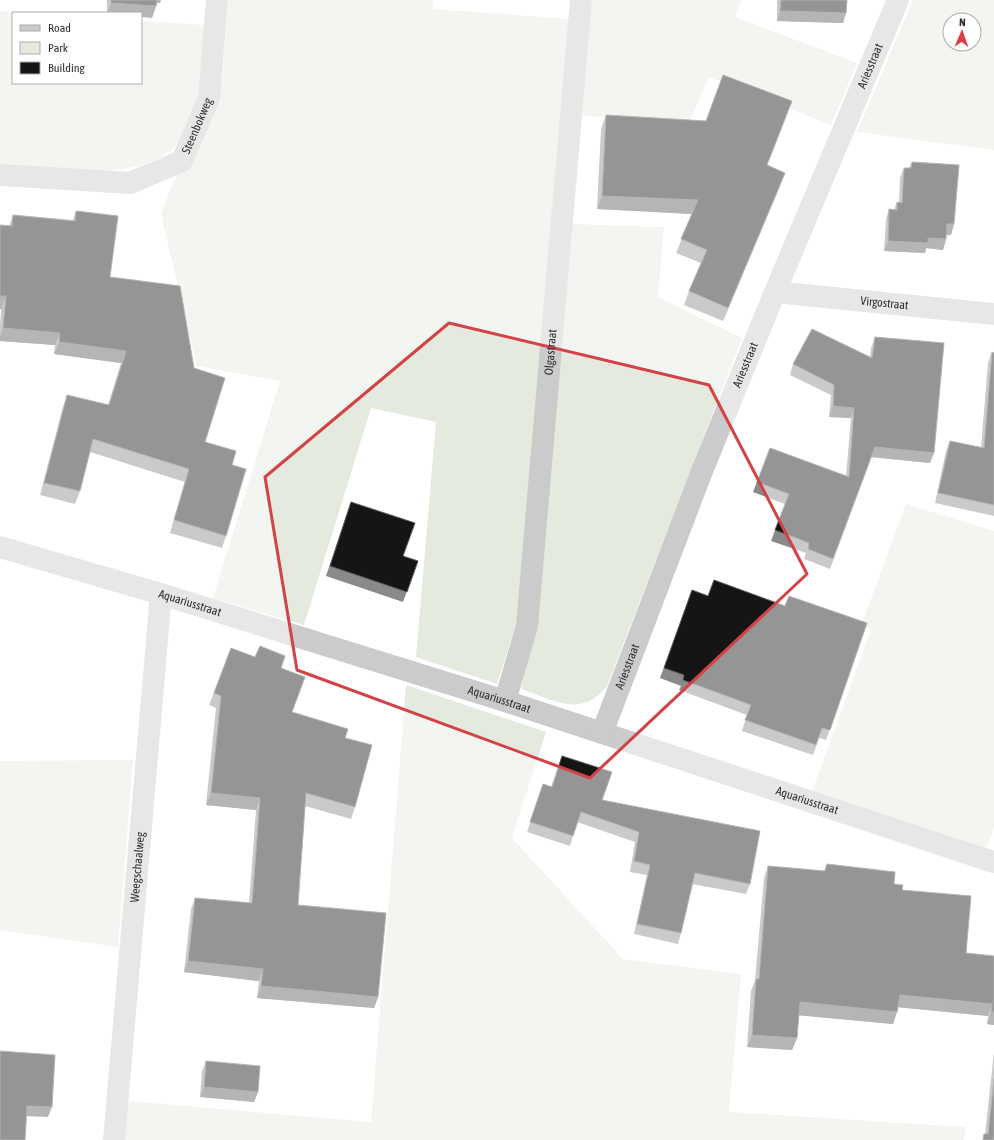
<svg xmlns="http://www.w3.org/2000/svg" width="994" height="1140" font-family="'Asap Condensed',sans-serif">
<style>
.green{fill:#e4eadd;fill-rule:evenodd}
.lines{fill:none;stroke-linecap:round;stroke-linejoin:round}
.minor{stroke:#cbcbcb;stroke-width:22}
.wall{fill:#8a8a8a}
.shaded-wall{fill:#5b5b5b}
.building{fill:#151515;stroke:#5b5b5b}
.marked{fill:none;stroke:#d44245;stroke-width:3;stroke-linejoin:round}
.labels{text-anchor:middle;stroke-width:4;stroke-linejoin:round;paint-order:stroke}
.street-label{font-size:12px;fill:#2e2e2e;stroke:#fff}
</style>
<rect width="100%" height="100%" fill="#fff"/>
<path class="green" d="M 228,0 L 433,0 L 433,9 L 572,19 L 517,621 L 497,684 L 416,657 L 436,422 L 371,408 L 304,625 L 213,598 L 280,381 L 197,366 L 161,215 L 171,187 L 217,106 L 223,71 Z
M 591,0 L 742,0 L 735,17 L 857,63 L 831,125 L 709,77 L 688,126 L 580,115 Z
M 913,0 L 994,0 L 994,150 L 857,132 ZM 950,20 L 974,20 L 974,44 L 950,44 Z
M 0,11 L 24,13 L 13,13 L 13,83 L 141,83 L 141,21 L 205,25 C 203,58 203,93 192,124 C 190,129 185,134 181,139 C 145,187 53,168 0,165 Z
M 571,224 L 664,227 L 658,297 L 742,338 L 607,686 C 581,719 554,700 521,689 L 535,624 Z
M 906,504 L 994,531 L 994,827 L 987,848 L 812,791 L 871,630 L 861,626 Z
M 406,685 L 546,732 L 512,838 L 623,959 L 741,974 L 729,1112 L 966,1127 L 964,1140 L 124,1140 L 128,1101 L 371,1122 Z
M 133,760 L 118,947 L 0,930 L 0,761 Z"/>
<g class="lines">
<g class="minor">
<path id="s1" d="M 0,175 L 130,183 L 182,161 L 209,98 L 217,0"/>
<path id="s2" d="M 775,292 L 994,314"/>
<path id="s3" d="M 0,547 L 161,594 L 505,701 L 994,862"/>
<path id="s4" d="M 505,701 L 527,626 L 581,0"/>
<path id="s5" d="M 602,733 L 702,471 L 775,292 L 898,0"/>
<path id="s6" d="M 114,1140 L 161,594"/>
</g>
</g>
<path class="wall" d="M 107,0 L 161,0 L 160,3 L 157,3 L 152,18 L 141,13 L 107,13 Z
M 777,0 L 847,0 L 846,13 L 843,23 L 777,21 Z
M 606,115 L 767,165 L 780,186 L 723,321 L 684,305 L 689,291 L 701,263 L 676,253 L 692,214 L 597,209 L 601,129 Z
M 912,162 L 954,224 L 951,235 L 946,235 L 946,239 L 943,250 L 926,248 L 925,253 L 884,251 L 886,219 L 889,209 L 894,210 L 897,202 L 899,203 L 900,178 L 904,168 L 909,168 Z
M 76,211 L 110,277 L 205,442 L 232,465 L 226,536 L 222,548 L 170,533 L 185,482 L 90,452 L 80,491 L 75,504 L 40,495 L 63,407 L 67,395 L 108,405 L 121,363 L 54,354 L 55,345 L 0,341 L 0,326 L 1,309 L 0,309 L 0,225 L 9,226 L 13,215 L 73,220 Z
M 875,337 L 930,463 L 871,457 L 830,569 L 804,559 L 806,553 L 771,541 L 785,504 L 753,492 L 770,448 L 846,476 L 851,418 L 829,417 L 831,395 L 790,375 L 793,364 L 870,357 L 871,348 Z
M 992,352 L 994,353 L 994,516 L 935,503 L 946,451 L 950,441 L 981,448 L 988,363 Z
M 351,502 L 403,556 L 418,561 L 403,602 L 326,576 Z
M 692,590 L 708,596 L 785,606 L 867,623 L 826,740 L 819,738 L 813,755 L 742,731 L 747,715 L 679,690 L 681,686 L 660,678 Z
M 231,648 L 281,668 L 292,712 L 345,738 L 355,807 L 351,819 L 305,806 L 298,905 L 378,997 L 374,1008 L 257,998 L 259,981 L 184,972 L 191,909 L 195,898 L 249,903 L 256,810 L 206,805 L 216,708 L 209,705 Z
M 562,756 L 602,800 L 750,884 L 746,894 L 692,884 L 681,933 L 678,944 L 634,934 L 647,875 L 630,872 L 635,842 L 577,822 L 570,846 L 527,832 L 543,784 L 551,787 Z
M 827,864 L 894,884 L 902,890 L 966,953 L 994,956 L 994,1025 L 987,1024 L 988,1016 L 898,1007 L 893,1024 L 799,1015 L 797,1038 L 792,1050 L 747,1047 L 751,991 L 755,980 L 764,878 L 768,866 L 824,871 Z
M 994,1052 L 994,1140 L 982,1140 L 984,1134 L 985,1134 Z
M 206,1061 L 258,1092 L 254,1102 L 200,1097 L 202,1071 Z"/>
<path class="shaded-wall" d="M 154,0 L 161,0 L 160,3 L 153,3 Z
M 111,3 L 156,6 L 152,18 L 141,17 L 141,13 L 107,13 Z
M 780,11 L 846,13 L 843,23 L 777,21 Z
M 785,173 L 780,186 L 723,321 L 728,308 Z
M 602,196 L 698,200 L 693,214 L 597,209 Z
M 947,224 L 954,224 L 951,235 L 943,234 Z
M 928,238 L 946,239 L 943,250 L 926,248 L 925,253 L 884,251 L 888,241 Z
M 0,296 L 6,296 L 1,309 L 0,309 Z
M 3,328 L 60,333 L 55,345 L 0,341 L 0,337 Z
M 59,342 L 126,351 L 121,363 L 54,354 Z
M 833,406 L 854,408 L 851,418 L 829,417 Z
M 875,447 L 934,453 L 930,463 L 871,457 L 830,569 Z
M 211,793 L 260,798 L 256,810 L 206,805 Z
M 188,961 L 263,969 L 259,981 L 184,972 Z
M 261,986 L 378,997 L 374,1008 L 257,998 Z
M 900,995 L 992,1004 L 988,1016 L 895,1007 Z
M 800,1002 L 897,1012 L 893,1024 L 795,1015 Z
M 991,1012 L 994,1012 L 994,1025 L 987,1024 Z
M 752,1035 L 797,1038 L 792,1050 L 747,1047 Z
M 204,1087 L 258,1092 L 254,1102 L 200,1097 Z
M 27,1106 L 52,1107 L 48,1117 L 23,1116 Z"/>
<path class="building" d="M 111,0 L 157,0 L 156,6 L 111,3 Z
M 781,0 L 847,0 L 846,13 L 780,11 Z
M 723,75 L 792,101 L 767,165 L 785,173 L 728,308 L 689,291 L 707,250 L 681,239 L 698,200 L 602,196 L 606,115 L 706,121 Z
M 912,162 L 959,165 L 954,224 L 947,224 L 946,239 L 928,238 L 928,243 L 888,241 L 889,209 L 897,210 L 897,202 L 902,203 L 904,168 L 911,168 Z
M 76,211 L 118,216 L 110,277 L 180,286 L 194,368 L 225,378 L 205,442 L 236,451 L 232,465 L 246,469 L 226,536 L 174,520 L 189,469 L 93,439 L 80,491 L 44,483 L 67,395 L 109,405 L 126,351 L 59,342 L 60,333 L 3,328 L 6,296 L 0,296 L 0,225 L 12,226 L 13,215 L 75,221 Z
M 812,329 L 872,358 L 875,337 L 944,343 L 934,453 L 875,447 L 833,559 L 808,549 L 809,543 L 775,530 L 789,494 L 757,482 L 770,448 L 849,477 L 854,408 L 833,406 L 834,385 L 793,364 Z
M 992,352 L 994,353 L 994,505 L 938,493 L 950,441 L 984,448 Z
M 351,502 L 415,523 L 403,556 L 418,561 L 407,592 L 330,566 Z
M 714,580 L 785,606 L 789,596 L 867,623 L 830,730 L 822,728 L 816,745 L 745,720 L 751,705 L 683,680 L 684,675 L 664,668 L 692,590 L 708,596 Z
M 260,646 L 285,656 L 281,668 L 305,677 L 292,712 L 348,729 L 345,738 L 372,745 L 355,807 L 306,793 L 298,905 L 386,913 L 378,997 L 261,986 L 263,969 L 188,961 L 195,898 L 252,903 L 260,798 L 211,793 L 221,696 L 214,693 L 231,648 L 255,657 Z
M 562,756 L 612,772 L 602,800 L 760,831 L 750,884 L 695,873 L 681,933 L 637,924 L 650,865 L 634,861 L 639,832 L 581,812 L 573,836 L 530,822 L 543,784 L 552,787 Z
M 827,864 L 895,872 L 894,884 L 903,885 L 902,890 L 971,896 L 966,953 L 994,956 L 994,1012 L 991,1012 L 992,1004 L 900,995 L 897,1012 L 800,1002 L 797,1038 L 752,1035 L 756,979 L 759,979 L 768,866 L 825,871 Z
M 0,1051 L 55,1055 L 52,1107 L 27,1106 L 25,1140 L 0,1140 Z
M 206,1061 L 260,1066 L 258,1092 L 204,1087 Z
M 994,1078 L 994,1140 L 983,1140 L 984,1134 L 988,1134 Z"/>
<path d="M0 0H994V1140H0ZM 449,323 L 709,385 L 807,574 L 590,778 L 297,670 L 265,477 Z" fill="#fff" fill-opacity=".55" fill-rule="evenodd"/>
<path class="marked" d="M 449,323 L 709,385 L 807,574 L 590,778 L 297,670 L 265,477 Z"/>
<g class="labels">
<g class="street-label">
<text dy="4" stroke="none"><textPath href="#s5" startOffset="719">Ariesstraat</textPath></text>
<text dy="4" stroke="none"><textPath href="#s1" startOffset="225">Steenbokweg</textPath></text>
<text dy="4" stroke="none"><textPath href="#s2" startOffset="110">Virgostraat</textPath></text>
<text dy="4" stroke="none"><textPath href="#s4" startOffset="353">Olgastraat</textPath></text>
<text dy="4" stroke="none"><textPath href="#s5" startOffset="395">Ariesstraat</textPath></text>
<text dy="4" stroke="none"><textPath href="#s3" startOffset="198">Aquariusstraat</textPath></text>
<text dy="4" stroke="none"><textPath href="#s5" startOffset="71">Ariesstraat</textPath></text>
<text dy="4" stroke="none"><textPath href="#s3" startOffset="522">Aquariusstraat</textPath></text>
<text dy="4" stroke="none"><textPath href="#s3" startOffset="846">Aquariusstraat</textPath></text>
<text dy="4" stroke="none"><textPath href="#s6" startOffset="274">Weegschaalweg</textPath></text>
</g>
</g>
<rect x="12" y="12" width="130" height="72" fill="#ffffff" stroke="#ababab"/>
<rect x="20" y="25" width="20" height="6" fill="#cbcbcb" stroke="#ababab"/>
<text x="48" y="32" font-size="12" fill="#2e2e2e">Road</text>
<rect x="20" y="42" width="20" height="12" fill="#e4eadd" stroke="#ababab"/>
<text x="48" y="52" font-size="12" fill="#2e2e2e">Park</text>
<rect x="20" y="62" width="20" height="12" fill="#151515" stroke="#ababab"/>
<text x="48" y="72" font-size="12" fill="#2e2e2e">Building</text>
<g transform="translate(962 32) rotate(2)"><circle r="19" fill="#ffffff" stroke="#ababab"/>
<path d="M0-3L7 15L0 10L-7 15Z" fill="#d44245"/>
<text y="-6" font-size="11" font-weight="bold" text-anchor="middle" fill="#2e2e2e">N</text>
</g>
</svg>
